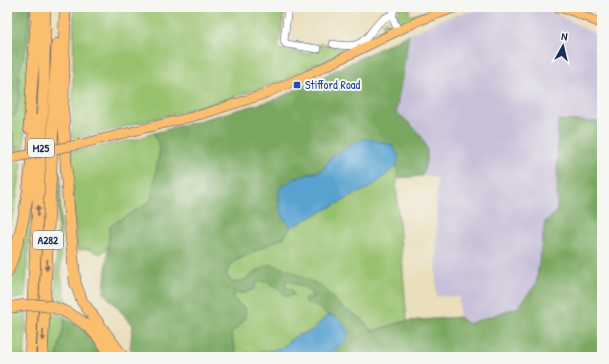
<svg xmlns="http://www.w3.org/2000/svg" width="609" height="364" font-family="'Patrick Hand',sans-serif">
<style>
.built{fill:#e6d3f0}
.industrial{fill:#c8c0d8}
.green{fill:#98c16d;stroke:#5a7866}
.forest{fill:#7aa760;stroke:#4a6b5f}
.water{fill:#58a2d0;stroke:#3a6897}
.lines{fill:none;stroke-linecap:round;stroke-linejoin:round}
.minor-casing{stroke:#3a496c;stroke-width:8}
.major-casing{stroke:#3a496c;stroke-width:10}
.highway-casing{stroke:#3a496c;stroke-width:12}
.minor{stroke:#fff;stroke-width:7}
.major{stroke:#fbbd6e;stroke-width:9}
.highway{stroke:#fbbd6e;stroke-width:11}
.major-bridge-casing{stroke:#3a496c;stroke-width:10;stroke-linecap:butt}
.highway-bridge-casing{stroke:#3a496c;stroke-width:12;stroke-linecap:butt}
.major-bridge{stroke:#fbbd6e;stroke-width:9}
.highway-bridge{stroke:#fbbd6e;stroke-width:11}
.oneway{fill:#806f65}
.transit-dot{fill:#1a4fb4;stroke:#f6f6f2;stroke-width:1.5}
.labels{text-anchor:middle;stroke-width:4;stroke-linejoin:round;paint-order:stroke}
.shield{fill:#f6f6f2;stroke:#5d6b8a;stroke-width:1}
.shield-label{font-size:11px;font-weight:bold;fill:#1b2f5e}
.transit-label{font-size:12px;fill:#164399;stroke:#f6f6f2;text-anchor:start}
</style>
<rect width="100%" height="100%" fill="#f6f6f2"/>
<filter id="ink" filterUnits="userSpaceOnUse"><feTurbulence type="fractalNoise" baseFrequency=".025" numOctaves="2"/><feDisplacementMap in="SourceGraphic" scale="8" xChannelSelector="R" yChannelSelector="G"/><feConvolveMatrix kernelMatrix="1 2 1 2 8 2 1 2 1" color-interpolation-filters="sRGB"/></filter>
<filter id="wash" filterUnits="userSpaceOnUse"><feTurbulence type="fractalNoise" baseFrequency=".012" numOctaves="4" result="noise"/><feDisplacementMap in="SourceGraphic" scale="16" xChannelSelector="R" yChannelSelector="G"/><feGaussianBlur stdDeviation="0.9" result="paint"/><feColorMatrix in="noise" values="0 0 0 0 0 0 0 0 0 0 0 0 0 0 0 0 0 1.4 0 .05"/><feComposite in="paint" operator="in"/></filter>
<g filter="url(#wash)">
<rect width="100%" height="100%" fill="#eadebb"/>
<path class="built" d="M 580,7 L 602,7 L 602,16 Z"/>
<path class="industrial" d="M 504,9 L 538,9 L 554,12 L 602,38 L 602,122 L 558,120 L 557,212 L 545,222 L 536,284 L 518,307 L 468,324 L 459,317 L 459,297 L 436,296 L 437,178 L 422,176 L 427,155 L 396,112 L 409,34 L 437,21 L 463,13 L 482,10 Z"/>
<path class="green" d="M 7,7 L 32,7 L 24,151 L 7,154 Z
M 74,7 L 285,7 L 278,49 L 309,54 L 310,51 L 318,50 L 321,43 L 337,46 L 355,46 L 370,36 L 373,41 L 348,50 L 317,65 L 316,63 L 309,67 L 310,69 L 272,87 L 273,84 C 232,98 191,110 149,120 C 123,127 98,135 72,138 Z
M 399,7 L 410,7 L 409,16 L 441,7 L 447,7 L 403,23 L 398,20 L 397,13 Z
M 386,21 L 390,24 L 390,30 L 374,40 L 371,35 L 375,36 L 384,26 L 382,24 Z
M 154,133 L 160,148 L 151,202 L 110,226 L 108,248 L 100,254 L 88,249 L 77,250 L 69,152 L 138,139 Z
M 22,162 L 15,210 L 7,234 L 7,164 Z
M 397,165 L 398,178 L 396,186 L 407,321 L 372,331 L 363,320 L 340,306 L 321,286 L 257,271 L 245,280 L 232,283 L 226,274 L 233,262 L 284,237 L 291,227 L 374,185 Z
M 60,173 L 61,277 L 66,298 L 72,308 L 55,301 Z
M 31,189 L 30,226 L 25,297 L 7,300 L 7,286 L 18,259 Z
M 287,280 L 308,289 L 313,297 L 307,304 L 320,308 L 328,315 L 311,331 L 296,336 L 281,348 L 263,352 L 246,353 L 243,357 L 233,357 L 236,353 L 231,334 L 245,319 L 237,303 L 232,297 L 235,293 L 245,293 C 249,290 253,284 258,282 C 269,277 279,289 286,296 L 294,295 L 285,287 Z
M 27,310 L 24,357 L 7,357 L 7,314 Z
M 52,312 L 65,317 C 64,330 59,344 57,357 L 49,357 Z"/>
<path class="forest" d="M 7,7 L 31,7 L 28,27 L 27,44 L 19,73 L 20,97 L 15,116 L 10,119 L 7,114 L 7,51 L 9,42 L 14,38 L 10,35 L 12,25 L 10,16 L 7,13 Z
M 409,34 L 396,112 C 409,123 427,136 427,154 C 427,161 424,169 422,176 L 398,178 L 397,165 L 398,155 L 331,157 L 323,169 L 294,179 L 278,199 L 283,217 L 291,227 L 284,237 L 233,262 L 226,274 L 232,283 L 245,280 L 257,271 L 270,264 L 288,270 L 321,286 L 340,306 L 363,320 L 372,331 L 407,321 L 459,317 L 468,324 L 518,307 L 536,284 L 545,222 L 557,212 L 558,120 L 602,122 L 602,357 L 322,357 C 333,350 344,344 348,332 L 335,316 L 328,315 L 320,308 L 307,304 L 304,299 L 313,297 L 308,289 L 287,280 L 285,287 L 292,290 L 294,295 L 286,296 C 277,287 270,280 257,282 L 254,289 L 245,293 L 235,293 L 232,297 L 237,303 L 246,309 L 245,319 L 231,334 L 236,353 L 233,357 L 140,357 L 130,349 L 133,325 L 104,293 L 110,226 L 151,201 L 160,148 L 154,133 L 277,99 Z
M 9,126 L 14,133 L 14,143 L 19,147 L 13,152 L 7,152 L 7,127 Z
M 65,317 L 89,332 L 107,357 L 57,357 C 59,344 64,330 65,317 Z"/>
<path class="water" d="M 362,139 L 373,140 L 392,145 L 398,155 L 397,165 L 374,185 L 291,227 C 280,214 277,205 280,188 L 294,179 L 323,170 L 331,157 Z
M 328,315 C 339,317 343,322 348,332 L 346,340 L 334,350 L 322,357 L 243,357 L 246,353 L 263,352 L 281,348 L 296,336 L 311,331 Z"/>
</g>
<g filter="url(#ink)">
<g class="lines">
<defs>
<path id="minor" d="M 288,7 L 284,41 L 286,44 L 318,49
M 395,7 C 390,16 394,23 399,31
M 333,44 C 375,53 365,24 393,14"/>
<path id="major" d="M 557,7 L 575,12 L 602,24
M 81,144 L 203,114 L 262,95 L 308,75 L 418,21 L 457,7"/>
<path id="highway" d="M 65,7 L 63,109 L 68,200 L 75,282 L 82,301 L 123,357
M 29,128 L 37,7
M 7,273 C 27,226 31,171 35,120
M 53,307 C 79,316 99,332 111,357
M 7,308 L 25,305
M 30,357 L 44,83 L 45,7
M 42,357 L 57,44"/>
</defs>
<use href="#minor" class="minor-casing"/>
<use href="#major" class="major-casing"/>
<use href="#highway" class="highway-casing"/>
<use href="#minor" class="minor"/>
<use href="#major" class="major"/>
<use href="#highway" class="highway"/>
<defs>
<path id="major-bridge" d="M 12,158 L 81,144"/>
<path id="highway-bridge" d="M 25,305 L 39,305 L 53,307"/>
</defs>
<use href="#major-bridge" class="major-bridge-casing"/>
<use href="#highway-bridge" class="highway-bridge-casing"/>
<use href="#major-bridge" class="major-bridge"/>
<use href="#highway-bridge" class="highway-bridge"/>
</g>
<defs><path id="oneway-solid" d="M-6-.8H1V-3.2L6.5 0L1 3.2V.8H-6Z"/></defs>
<g class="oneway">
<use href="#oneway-solid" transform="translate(38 211) rotate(-87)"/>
<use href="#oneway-solid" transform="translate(47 265) rotate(93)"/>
<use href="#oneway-solid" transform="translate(43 336) rotate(93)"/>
</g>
</g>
<rect class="transit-dot" x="293" y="81" width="8" height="8" rx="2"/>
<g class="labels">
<g class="shield">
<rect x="28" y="139" width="26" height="18" rx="3"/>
<rect x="33" y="231" width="30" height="18" rx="3"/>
</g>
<g class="shield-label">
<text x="41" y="152">M25</text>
<text x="48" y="244">A282</text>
</g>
<g class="transit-label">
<text x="305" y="89">Stifford Road</text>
</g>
</g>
<rect width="609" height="364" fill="none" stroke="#f6f6f2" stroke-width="24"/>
<g transform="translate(563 46) rotate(8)" stroke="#f6f6f2" stroke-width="3" paint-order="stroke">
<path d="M0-3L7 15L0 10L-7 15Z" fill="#1b2f5e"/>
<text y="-6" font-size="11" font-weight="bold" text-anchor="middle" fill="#1b2f5e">N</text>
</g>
</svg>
